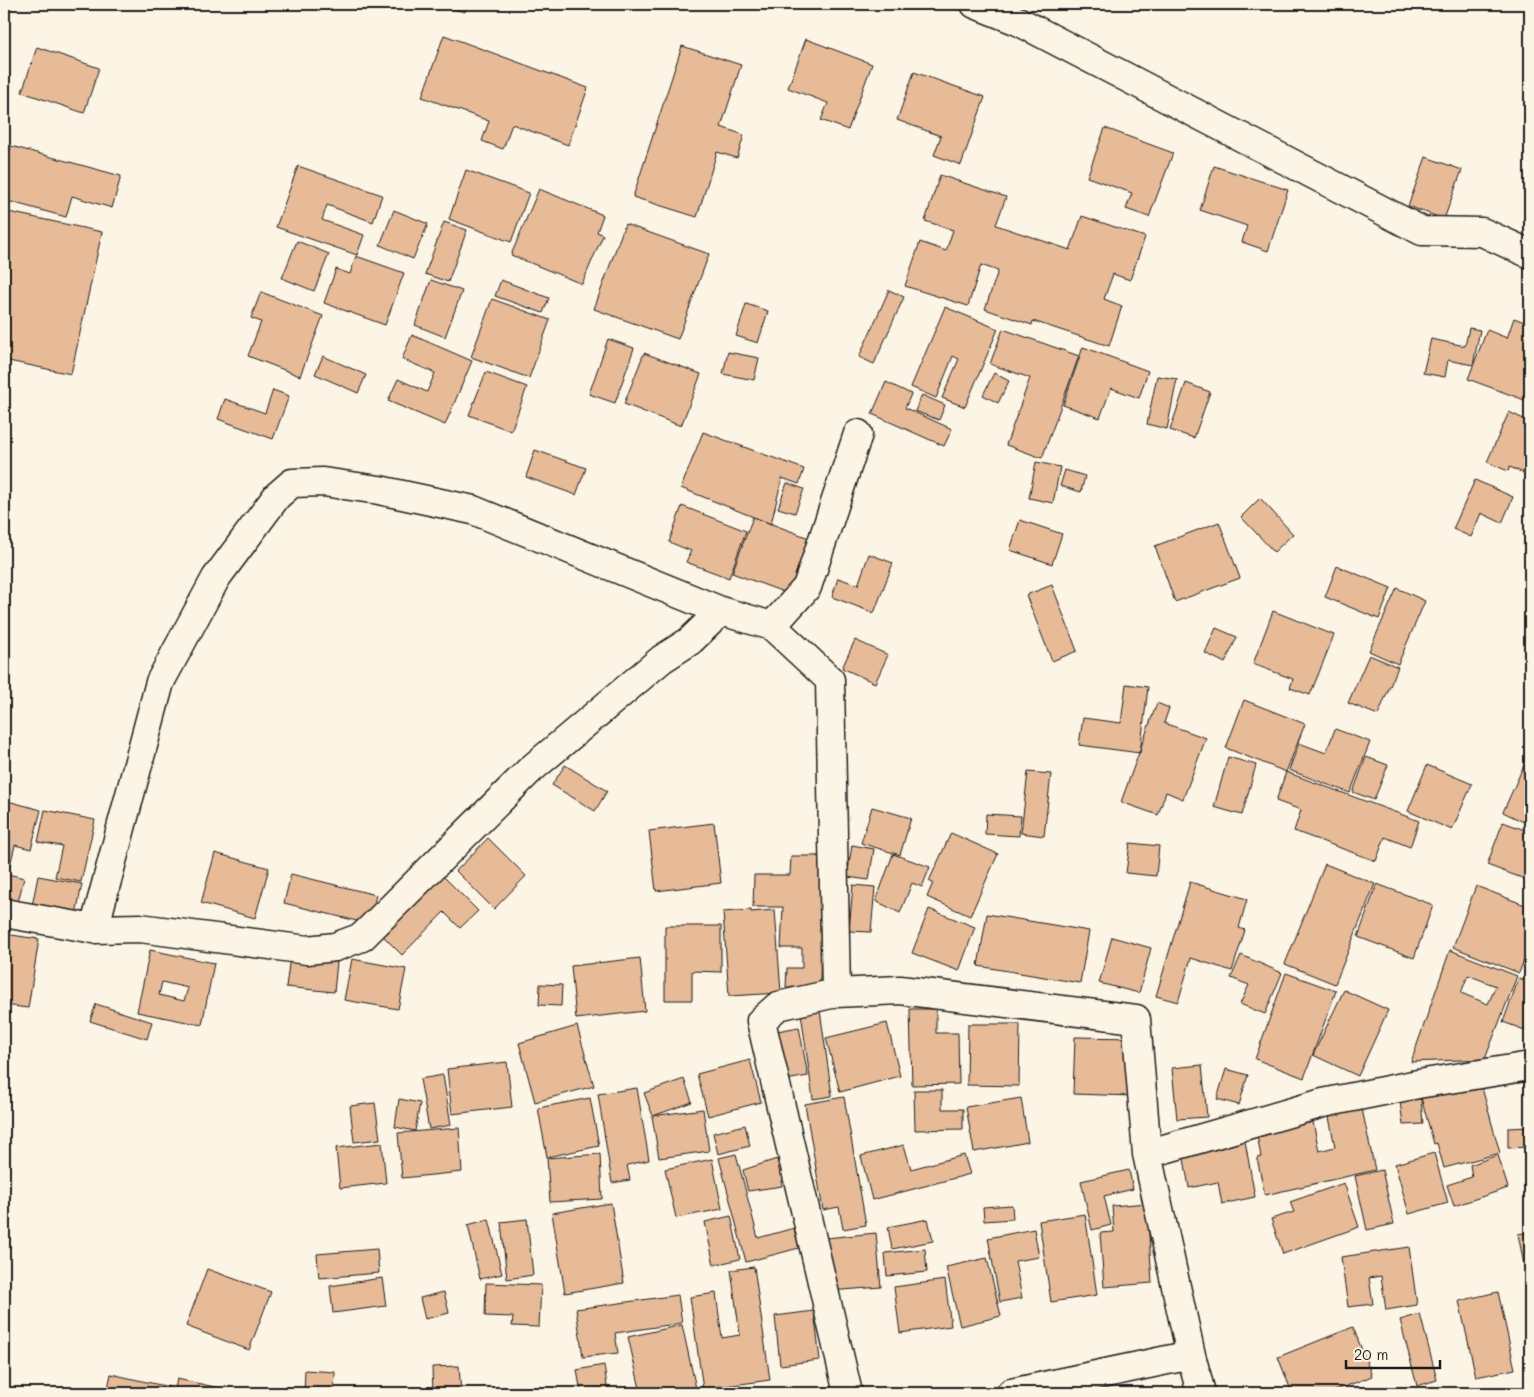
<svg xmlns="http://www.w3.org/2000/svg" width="1534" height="1397" font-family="Mali,sans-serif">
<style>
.building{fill:#e8bb98;stroke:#1c1c1c;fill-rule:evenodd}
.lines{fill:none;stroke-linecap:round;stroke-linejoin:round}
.street-casing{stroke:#1c1c1c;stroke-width:31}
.street{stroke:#fcf5e5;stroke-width:28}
</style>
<rect width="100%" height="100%" fill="#fcf5e5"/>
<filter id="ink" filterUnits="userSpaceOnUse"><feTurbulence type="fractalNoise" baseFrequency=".02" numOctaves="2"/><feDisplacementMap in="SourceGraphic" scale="10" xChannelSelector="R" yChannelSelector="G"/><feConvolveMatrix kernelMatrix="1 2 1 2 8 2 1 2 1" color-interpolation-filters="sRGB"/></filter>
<g filter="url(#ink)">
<path class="building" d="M 434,4 L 468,4 L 465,12 Z
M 444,35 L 588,88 L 568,145 L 512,124 L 503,149 L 482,141 L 489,121 L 422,97 Z
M 806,39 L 872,64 L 848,130 L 821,120 L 828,103 L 788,88 Z
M 682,46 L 741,65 L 721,127 L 744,135 L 737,158 L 717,152 L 697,217 L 633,197 Z
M 37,47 L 99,68 L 84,113 L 22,92 Z
M 914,72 L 985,97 L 961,165 L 934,155 L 941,136 L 897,120 Z
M 1105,128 L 1173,153 L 1149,217 L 1126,209 L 1132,193 L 1087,177 Z
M 11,146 L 121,176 L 112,208 L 72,196 L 66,217 L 4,200 L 4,172 Z
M 1426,157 L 1462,170 L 1444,219 L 1408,206 Z
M 298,166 L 382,195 L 373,222 L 327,205 L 322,220 L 364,235 L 357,255 L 276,227 Z
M 1214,166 L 1288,190 L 1268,251 L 1242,242 L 1247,226 L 1200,210 Z
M 466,170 L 529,193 L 511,242 L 449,219 Z
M 940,175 L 1006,197 L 996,225 L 1070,250 L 1082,216 L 1145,237 L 1130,280 L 1113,274 L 1104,299 L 1122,306 L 1109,346 L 1033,321 L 1032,325 L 985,309 L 998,271 L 981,265 L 968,306 L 905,286 L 920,242 L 946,251 L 953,230 L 925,221 Z
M 539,189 L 603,215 L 597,232 L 603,235 L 582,284 L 511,255 Z
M 394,210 L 428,224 L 413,259 L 380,245 Z
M 4,211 L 102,232 L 71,374 L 4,360 Z
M 444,222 L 467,230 L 448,282 L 425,274 Z
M 625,224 L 709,254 L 678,339 L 594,309 Z
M 297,241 L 329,254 L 314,291 L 282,278 Z
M 356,256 L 404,273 L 385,325 L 324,303 L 336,269 L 350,274 Z
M 431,280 L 462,291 L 445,337 L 415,325 Z
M 501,280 L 549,298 L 543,313 L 495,296 Z
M 889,290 L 904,297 L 874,364 L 859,357 Z
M 261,292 L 323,316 L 300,376 L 248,356 L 261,322 L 251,318 Z
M 492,299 L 550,320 L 529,378 L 471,357 Z
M 746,304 L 768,311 L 758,343 L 736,336 Z
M 945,307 L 998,329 L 965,407 L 942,398 L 959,359 L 953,356 L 936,398 L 911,387 Z
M 1514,318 L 1530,324 L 1530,402 L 1468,379 L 1487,330 L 1507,338 Z
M 1469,328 L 1480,330 L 1473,365 L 1448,360 L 1445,377 L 1423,373 L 1431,339 L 1465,346 Z
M 1003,329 L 1079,356 L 1042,458 L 1006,445 L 1030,378 L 990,364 Z
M 412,335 L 472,361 L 445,425 L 388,401 L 398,379 L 427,392 L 435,373 L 402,359 Z
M 608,339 L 634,348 L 615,403 L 589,394 Z
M 1083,347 L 1148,371 L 1139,398 L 1111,388 L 1100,418 L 1063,405 Z
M 728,352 L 759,358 L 754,380 L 723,374 Z
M 644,353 L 701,374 L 681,426 L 624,404 Z
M 323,356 L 366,375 L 358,393 L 315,374 Z
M 486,372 L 527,387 L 511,431 L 469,415 Z
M 994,373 L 1009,381 L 998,403 L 983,395 Z
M 1157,376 L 1177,379 L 1167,429 L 1147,424 Z
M 886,382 L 911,394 L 905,408 L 952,429 L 944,446 L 872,414 Z
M 1186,383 L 1210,392 L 1194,438 L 1170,430 Z
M 273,390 L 289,396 L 273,439 L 218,419 L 225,399 L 265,413 Z
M 922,395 L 945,405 L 939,420 L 915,411 Z
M 1509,412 L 1530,422 L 1530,476 L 1510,467 L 1508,471 L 1487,462 Z
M 703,432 L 804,469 L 799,484 L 782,478 L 771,524 L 681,488 Z
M 535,450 L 586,468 L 576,495 L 526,477 Z
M 1036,462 L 1060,467 L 1053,503 L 1029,498 Z
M 1065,470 L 1085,476 L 1081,492 L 1060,486 Z
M 1475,480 L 1513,497 L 1502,523 L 1481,513 L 1471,537 L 1453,529 Z
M 787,483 L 804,489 L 795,513 L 778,508 Z
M 1260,498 L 1293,534 L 1274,552 L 1241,517 Z
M 682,506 L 746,531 L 729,578 L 686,562 L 691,551 L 669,542 Z
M 753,517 L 809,538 L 789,594 L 732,573 Z
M 1020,520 L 1062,534 L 1052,564 L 1010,550 Z
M 1219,522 L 1240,578 L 1175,602 L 1155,546 Z
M 869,554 L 893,563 L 874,613 L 832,597 L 838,578 L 858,585 Z
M 1337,566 L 1391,588 L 1379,619 L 1325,597 Z
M 1052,585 L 1077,651 L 1052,661 L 1026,595 Z
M 1397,588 L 1425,601 L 1398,664 L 1369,651 Z
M 1273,611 L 1334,635 L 1310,695 L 1290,688 L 1293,679 L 1253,664 Z
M 1216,628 L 1237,637 L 1225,663 L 1205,653 Z
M 855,640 L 888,655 L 875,683 L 842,668 Z
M 1369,655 L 1398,667 L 1378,715 L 1348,703 Z
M 1126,684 L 1148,687 L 1140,753 L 1079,745 L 1083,718 L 1121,723 Z
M 1244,700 L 1305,724 L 1286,772 L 1226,748 Z
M 1157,703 L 1169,708 L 1164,723 L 1206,738 L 1183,799 L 1166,792 L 1158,815 L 1121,802 Z
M 1335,729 L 1370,742 L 1350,793 L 1289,770 L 1299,743 L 1326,753 Z
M 1228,757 L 1256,765 L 1242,815 L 1214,807 Z
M 1366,757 L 1388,765 L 1374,800 L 1353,792 Z
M 565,765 L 607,791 L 595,811 L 552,785 Z
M 1427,765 L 1472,784 L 1452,830 L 1408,811 Z
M 1524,765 L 1530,767 L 1530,825 L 1503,812 Z
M 1028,772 L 1051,774 L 1044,836 L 1021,833 Z
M 1286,772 L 1419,821 L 1410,847 L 1385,837 L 1376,861 L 1294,831 L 1301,810 L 1276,801 Z
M 4,800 L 41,810 L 31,849 L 15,845 L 8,874 L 24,878 L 18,902 L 4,898 Z
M 872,807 L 911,818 L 900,855 L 861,843 Z
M 45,810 L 95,820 L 81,882 L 55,877 L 62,846 L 38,842 Z
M 986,814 L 1021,816 L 1019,836 L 985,834 Z
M 1503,822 L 1530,832 L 1530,881 L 1487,865 Z
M 714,823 L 721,883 L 656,891 L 649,831 Z
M 951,833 L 998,854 L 970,916 L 927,897 L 933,883 L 929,881 Z
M 488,838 L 526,876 L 494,909 L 456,871 Z
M 1130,843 L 1159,846 L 1156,876 L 1126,873 Z
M 852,845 L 874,849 L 869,880 L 847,877 Z
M 215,853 L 269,868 L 255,918 L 201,903 Z
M 893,854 L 930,867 L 922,887 L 912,883 L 900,913 L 876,901 Z
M 791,856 L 822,856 L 820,988 L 786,987 L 787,968 L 802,968 L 802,948 L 781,948 L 783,907 L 753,907 L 754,875 L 790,875 Z
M 1325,864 L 1375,884 L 1335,984 L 1285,964 Z
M 291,874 L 376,895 L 369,924 L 284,903 Z
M 441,874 L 478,911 L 460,928 L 444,912 L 402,955 L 381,934 Z
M 38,876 L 82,884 L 76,914 L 32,906 Z
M 1190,882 L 1247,899 L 1239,928 L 1245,930 L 1232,971 L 1191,958 L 1178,1002 L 1156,996 Z
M 1377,884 L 1433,905 L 1414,958 L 1358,937 Z
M 853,885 L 875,887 L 871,932 L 849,931 Z
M 1476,886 L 1530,907 L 1530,945 L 1519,973 L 1453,947 Z
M 929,909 L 975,927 L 959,971 L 912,953 Z
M 751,910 L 751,912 L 775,910 L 781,993 L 729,996 L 723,912 Z
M 987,914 L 1089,931 L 1080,983 L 978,966 Z
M 665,926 L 721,926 L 721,972 L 692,971 L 692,1000 L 665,1000 Z
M 4,934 L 39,939 L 28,1008 L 4,1005 Z
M 1112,937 L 1151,948 L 1139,993 L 1099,983 Z
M 150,950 L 214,963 L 202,1025 L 137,1012 ZM 162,982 L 188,988 L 184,1001 L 159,995 Z
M 1450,950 L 1517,976 L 1485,1059 L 1411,1062 ZM 1468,975 L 1496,986 L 1488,1004 L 1461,993 Z
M 1241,955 L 1282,973 L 1265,1014 L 1240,1004 L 1249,985 L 1231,978 Z
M 290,957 L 337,962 L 334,992 L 286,987 Z
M 640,958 L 645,1011 L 576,1019 L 571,966 Z
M 352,959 L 406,969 L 398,1009 L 344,1000 Z
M 1286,973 L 1336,991 L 1304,1078 L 1255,1059 Z
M 1519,978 L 1530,982 L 1530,1032 L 1503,1022 Z
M 540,984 L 562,985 L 561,1006 L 539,1005 Z
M 1344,990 L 1388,1010 L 1358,1076 L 1313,1055 Z
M 96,1004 L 152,1022 L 147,1039 L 90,1021 Z
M 910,1009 L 936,1009 L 936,1033 L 958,1033 L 959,1084 L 912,1085 Z
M 820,1010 L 832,1096 L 813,1099 L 801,1013 Z
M 887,1023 L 900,1076 L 840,1092 L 826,1038 Z
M 968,1024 L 1020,1024 L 1019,1086 L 967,1085 Z
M 577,1026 L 594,1086 L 535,1102 L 519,1043 Z
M 799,1027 L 808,1076 L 786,1080 L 777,1031 Z
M 1075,1037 L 1134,1038 L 1133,1096 L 1073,1094 Z
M 750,1060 L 761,1102 L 708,1116 L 697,1074 Z
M 507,1062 L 512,1107 L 452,1114 L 447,1069 Z
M 1202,1065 L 1207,1117 L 1177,1119 L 1172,1068 Z
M 1226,1069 L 1248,1075 L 1239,1105 L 1217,1099 Z
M 443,1075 L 451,1125 L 429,1129 L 420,1079 Z
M 1479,1077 L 1500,1153 L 1444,1168 L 1437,1143 L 1434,1144 L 1420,1094 Z
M 684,1079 L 692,1102 L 653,1116 L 644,1093 Z
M 637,1088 L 649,1160 L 627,1165 L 630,1180 L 612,1183 L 598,1094 Z
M 914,1090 L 942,1090 L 942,1109 L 963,1109 L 963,1129 L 915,1130 Z
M 844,1097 L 866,1225 L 843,1229 L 839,1207 L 823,1210 L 805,1104 Z
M 590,1098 L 599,1146 L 547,1157 L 538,1108 Z
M 1021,1098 L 1028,1142 L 974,1152 L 966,1107 Z
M 399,1099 L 420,1103 L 415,1131 L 395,1127 Z
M 1421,1099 L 1423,1124 L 1403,1125 L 1400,1101 Z
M 375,1103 L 380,1139 L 354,1142 L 350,1106 Z
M 703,1109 L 709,1151 L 659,1158 L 652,1116 Z
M 1362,1109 L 1375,1170 L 1265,1195 L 1257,1158 L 1261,1157 L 1257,1135 L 1313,1122 L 1319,1151 L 1335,1147 L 1329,1117 Z
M 745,1125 L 750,1146 L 718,1154 L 713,1133 Z
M 1530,1127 L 1530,1147 L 1508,1148 L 1508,1128 Z
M 459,1128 L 462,1172 L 402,1178 L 398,1133 Z
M 1245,1141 L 1255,1197 L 1222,1204 L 1218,1182 L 1189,1188 L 1183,1153 Z
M 382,1143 L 386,1183 L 340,1188 L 336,1148 Z
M 904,1145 L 911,1169 L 964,1155 L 970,1174 L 872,1200 L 861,1156 Z
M 1434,1153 L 1448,1203 L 1409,1214 L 1395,1164 Z
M 600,1154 L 602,1199 L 550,1202 L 547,1158 Z
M 736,1154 L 758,1238 L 794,1228 L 799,1248 L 746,1262 L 719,1158 Z
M 1498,1155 L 1508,1188 L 1454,1206 L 1447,1185 L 1472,1177 L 1470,1165 Z
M 712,1159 L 722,1209 L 676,1218 L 665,1169 Z
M 777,1159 L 782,1186 L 748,1191 L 743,1170 Z
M 1129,1170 L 1133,1189 L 1104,1196 L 1111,1225 L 1092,1230 L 1081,1181 Z
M 1382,1170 L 1394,1224 L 1367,1230 L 1355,1176 Z
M 1344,1183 L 1359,1227 L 1283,1254 L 1271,1219 L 1294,1212 L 1290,1202 Z
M 611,1203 L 624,1283 L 565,1293 L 552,1213 Z
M 1147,1203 L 1152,1283 L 1104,1287 L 1100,1233 L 1114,1232 L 1112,1206 Z
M 1012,1205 L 1013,1219 L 984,1221 L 983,1207 Z
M 1085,1214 L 1097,1295 L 1051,1302 L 1039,1221 Z
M 731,1216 L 740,1259 L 714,1265 L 705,1222 Z
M 489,1219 L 502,1274 L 480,1279 L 468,1225 Z
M 527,1219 L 533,1275 L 507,1279 L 501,1222 Z
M 928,1219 L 933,1241 L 892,1249 L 888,1227 Z
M 1034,1229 L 1039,1257 L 1015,1261 L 1022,1298 L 1000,1302 L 988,1238 Z
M 1530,1232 L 1530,1279 L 1527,1280 L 1518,1234 Z
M 876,1233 L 881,1287 L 830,1291 L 826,1238 Z
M 1409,1247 L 1417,1305 L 1386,1310 L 1381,1276 L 1369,1278 L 1373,1304 L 1348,1307 L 1341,1257 Z
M 377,1249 L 379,1273 L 319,1278 L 317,1254 Z
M 925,1249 L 927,1272 L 887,1276 L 885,1253 Z
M 987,1258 L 1001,1316 L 960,1326 L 946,1267 Z
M 754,1267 L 770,1380 L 703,1389 L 690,1297 L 716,1293 L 722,1338 L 740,1335 L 731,1270 Z
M 207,1269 L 271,1292 L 249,1350 L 186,1326 Z
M 382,1278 L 386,1306 L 333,1313 L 330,1286 Z
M 945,1280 L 951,1326 L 900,1333 L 894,1287 Z
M 1530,1281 L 1530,1303 L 1526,1303 L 1523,1282 Z
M 486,1283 L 541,1285 L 539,1327 L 512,1326 L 513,1317 L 485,1316 Z
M 444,1292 L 449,1313 L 425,1319 L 420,1298 Z
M 1498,1292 L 1515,1369 L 1476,1377 L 1459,1301 Z
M 678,1295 L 682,1323 L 615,1333 L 618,1353 L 583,1357 L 576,1309 Z
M 814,1311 L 820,1360 L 780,1365 L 775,1316 Z
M 1420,1314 L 1437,1380 L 1417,1386 L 1400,1320 Z
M 682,1325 L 697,1393 L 641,1393 L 628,1337 Z
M 1353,1327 L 1372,1376 L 1329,1393 L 1292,1393 L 1278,1357 Z
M 604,1365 L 608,1393 L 581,1393 L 577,1370 Z
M 459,1366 L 461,1393 L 433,1393 L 432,1367 Z
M 305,1370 L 335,1372 L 334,1393 L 304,1393 Z
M 111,1374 L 169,1387 L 168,1393 L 107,1393 Z
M 177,1379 L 234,1391 L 233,1393 L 174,1393 Z
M 550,1389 L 551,1393 L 478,1393 L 478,1392 Z"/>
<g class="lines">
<defs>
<path id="street" d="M 975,4 L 1018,21 L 1422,231 L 1482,232 L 1530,254
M 772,626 L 830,680 L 836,993
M 4,913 L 94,929 L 140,928 L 307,950 L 335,947 L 362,937 L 530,770 L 662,659 L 690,641 L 721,611 L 772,626 L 807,587 L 858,434
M 94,929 L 160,682 L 216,578 L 277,496 L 292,483 L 323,482 L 379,490 L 473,510 L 721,611
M 1147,1154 L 1323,1103 L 1418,1084 L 1530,1066
M 848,1393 L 761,1021 L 778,1006 L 836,993 L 900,990 L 1136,1019 L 1147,1154 L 1191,1355 L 1201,1393
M 1011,1393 L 1191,1355"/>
</defs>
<use href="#street" class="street-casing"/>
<use href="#street" class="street"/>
</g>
</g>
<rect width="1534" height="1397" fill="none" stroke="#fcf5e5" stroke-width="20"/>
<rect x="10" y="10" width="1514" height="1377" fill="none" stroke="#1c1c1c" stroke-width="2" filter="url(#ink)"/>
<path d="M1346 1360v8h94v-8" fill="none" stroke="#1c1c1c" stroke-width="2.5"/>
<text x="1354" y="1360" font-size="15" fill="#1c1c1c" stroke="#fcf5e5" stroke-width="4" paint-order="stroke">20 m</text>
</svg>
